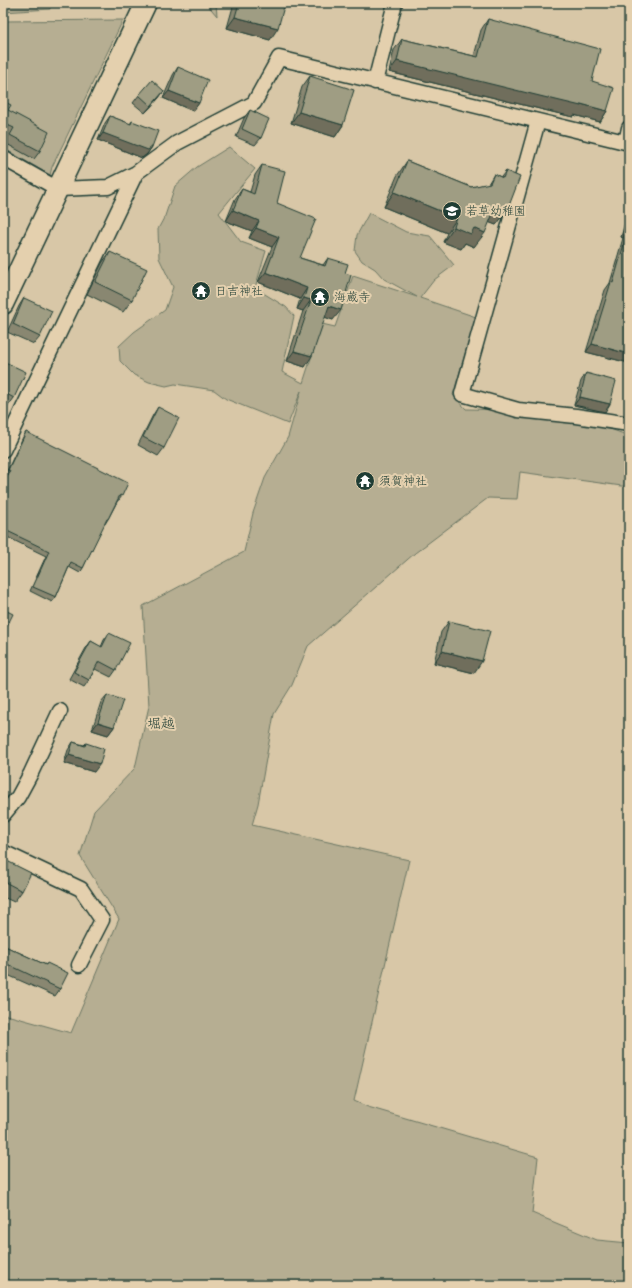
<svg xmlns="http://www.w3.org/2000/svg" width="632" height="1288" font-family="'Comic Neue','Klee One',sans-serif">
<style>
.green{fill:#b6ae92;stroke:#6a7663}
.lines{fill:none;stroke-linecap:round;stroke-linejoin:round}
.street-casing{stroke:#1f3d34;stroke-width:17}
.secondary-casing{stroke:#1f3d34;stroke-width:23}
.street{stroke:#e4d0ae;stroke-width:14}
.secondary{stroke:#e4d0ae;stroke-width:20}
.wall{fill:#898771;stroke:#1f3d34}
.shaded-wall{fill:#6f6e5c;stroke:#1f3d34}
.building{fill:#9f9d83;stroke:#1f3d34}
.labels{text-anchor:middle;stroke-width:4;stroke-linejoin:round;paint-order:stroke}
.poi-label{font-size:12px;fill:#1f3d34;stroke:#e4d0ae;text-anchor:start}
.quarter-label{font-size:14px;fill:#1f3d34;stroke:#e4d0ae}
</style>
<rect width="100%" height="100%" fill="#d8c7a7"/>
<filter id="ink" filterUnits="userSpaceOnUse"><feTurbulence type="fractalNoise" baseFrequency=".025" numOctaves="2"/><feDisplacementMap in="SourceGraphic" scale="8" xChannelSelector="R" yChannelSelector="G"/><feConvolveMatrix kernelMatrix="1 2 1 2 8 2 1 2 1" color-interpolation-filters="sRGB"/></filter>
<g filter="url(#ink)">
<path class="green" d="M 3,3 L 50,3 L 50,9 L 3,12 Z
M 56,3 L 119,3 L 114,6 L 57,4 Z
M 206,3 L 216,3 L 217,16 Z
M 123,20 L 52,167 L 50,175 L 3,148 L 3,21 Z
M 229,147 L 255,169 L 219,213 L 241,242 L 266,251 L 255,288 L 286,307 L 294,316 L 282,372 L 303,383 L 322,324 L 335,327 L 353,276 L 417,297 L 384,279 L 375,269 L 362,261 L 355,251 L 357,235 L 369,213 L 406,232 L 430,236 L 454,265 L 434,280 L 420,298 L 476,317 L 453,395 L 466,409 L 518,410 L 576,416 L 629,436 L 629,487 L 520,472 L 517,499 L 488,498 L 415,553 L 308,646 L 292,685 L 274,714 L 258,804 L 252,825 L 409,860 L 354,1101 L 368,1107 L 538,1157 L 532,1213 L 597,1240 L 629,1243 L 629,1285 L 3,1285 L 3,1014 L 71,1033 L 119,919 L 80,856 L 94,811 L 135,768 L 149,706 L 143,606 L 244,552 L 253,513 L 265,478 L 288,437 L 301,391 L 288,424 L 226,399 L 214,390 L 175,384 L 166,386 L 149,382 L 134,375 L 120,361 L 119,346 L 134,332 L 165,310 L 173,287 L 159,258 L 158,229 L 165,216 L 175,186 L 197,167 Z"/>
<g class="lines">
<defs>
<path id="street" d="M 375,82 L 395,3
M 538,121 L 462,394 L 518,410 L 576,416 L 629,424
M 626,142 L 629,128
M 3,158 L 58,189 L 108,187 L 136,173 L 177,143 L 254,103 L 279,58 L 629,143
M 3,450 L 136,173
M 3,815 L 18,797 L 31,773 L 60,711
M 3,852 L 81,889 L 102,920 L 79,965"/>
<path id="secondary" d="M 3,304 L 146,3"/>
</defs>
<use href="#street" class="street-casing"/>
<use href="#secondary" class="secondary-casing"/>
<use href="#street" class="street"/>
<use href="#secondary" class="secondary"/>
</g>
<path class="wall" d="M 234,3 L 284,3 L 270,40 L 227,28 Z
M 488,19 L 592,81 L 607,111 L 600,122 L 574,115 L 573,117 L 548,111 L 389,72 L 394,50 L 402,39 L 474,56 L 481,30 Z
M 178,67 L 199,103 L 193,111 L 163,98 L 173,75 Z
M 310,76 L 343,125 L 335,137 L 291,123 L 302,87 Z
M 164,91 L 158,99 L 145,113 L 133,103 L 139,95 Z
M 3,101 L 8,110 L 40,151 L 34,159 L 5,143 L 8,136 L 3,134 Z
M 250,110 L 261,138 L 255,145 L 236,137 L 244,118 Z
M 110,116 L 130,124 L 132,121 L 152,147 L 147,154 L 142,158 L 98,140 L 105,123 Z
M 407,161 L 471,187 L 488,184 L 494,174 L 501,177 L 506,171 L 507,211 L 496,225 L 489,222 L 474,247 L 465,243 L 461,249 L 443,242 L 447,233 L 384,207 L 397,176 Z
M 262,165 L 277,203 L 300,258 L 323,265 L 328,258 L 345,273 L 333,320 L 325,317 L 305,367 L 287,361 L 303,311 L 297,309 L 300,299 L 258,282 L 272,247 L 249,238 L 252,231 L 226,221 L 235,199 L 242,189 L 250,192 L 255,175 Z
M 629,208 L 629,363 L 586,352 L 605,290 L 610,283 L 623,238 L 621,237 Z
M 110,252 L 132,300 L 123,312 L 87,294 L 102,263 Z
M 24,298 L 40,337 L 34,344 L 7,332 L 19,306 Z
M 3,361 L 14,398 L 9,405 L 3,403 Z
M 629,368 L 629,377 L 627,377 Z
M 586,373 L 605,412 L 574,405 L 581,381 Z
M 158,407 L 164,448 L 158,456 L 138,445 L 153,415 Z
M 26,432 L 122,496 L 119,500 L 118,500 L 108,519 L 105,524 L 104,523 L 83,568 L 80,573 L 69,567 L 56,597 L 52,602 L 30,591 L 46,556 L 3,535 L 3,483 L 7,476 L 5,475 L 23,437 Z
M 449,621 L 474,673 L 434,663 L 441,632 Z
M 109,633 L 116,670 L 111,677 L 95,669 L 89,680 L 84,687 L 69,679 L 86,648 L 91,641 L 101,647 L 104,640 Z
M 107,695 L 114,727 L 108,735 L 92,730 L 101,702 Z
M 73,742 L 84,745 L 86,743 L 94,772 L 64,763 L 68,750 Z
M 3,859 L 22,891 L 14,902 L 3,897 Z
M 5,946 L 46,965 L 60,989 L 55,996 L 3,973 L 3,949 Z"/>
<path class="shaded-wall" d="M 235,17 L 278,28 L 270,40 L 227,28 Z
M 397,61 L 581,104 L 607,111 L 600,122 L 574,115 L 573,117 L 548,111 L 389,72 Z
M 164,91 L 158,99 L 145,113 L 151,106 Z
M 169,91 L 199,103 L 193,111 L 163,98 Z
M 299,112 L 343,125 L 335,137 L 291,123 Z
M 103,133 L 152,147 L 147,154 L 142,158 L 98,140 Z
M 394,192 L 457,218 L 447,233 L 384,207 Z
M 496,206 L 507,211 L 496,225 L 485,221 Z
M 233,210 L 259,221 L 252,231 L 226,221 Z
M 454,227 L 474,228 L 485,233 L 474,247 L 465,243 L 461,249 L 443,242 Z
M 256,228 L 279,237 L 272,247 L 249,238 Z
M 626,229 L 628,230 L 623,238 L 621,237 Z
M 266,272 L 307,288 L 300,299 L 258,282 Z
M 304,298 L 311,300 L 303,311 L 297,309 Z
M 329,306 L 341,310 L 333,320 L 321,316 Z
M 592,344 L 629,354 L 629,363 L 586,352 Z
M 294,351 L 312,356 L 305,367 L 287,361 Z
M 580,397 L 610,404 L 605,412 L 574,405 Z
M 442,651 L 482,661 L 474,673 L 434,663 Z
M 98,722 L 114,727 L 108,735 L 92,730 Z
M 69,755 L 100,764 L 94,772 L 64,763 Z"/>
<path class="building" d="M 239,3 L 285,3 L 278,28 L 235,17 Z
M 488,19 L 600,49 L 592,81 L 614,88 L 607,111 L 581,104 L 581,106 L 556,100 L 397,61 L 402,39 L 478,57 Z
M 178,67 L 208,80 L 199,103 L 169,91 Z
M 310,76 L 354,90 L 343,125 L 299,112 Z
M 152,80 L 164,91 L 151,106 L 139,95 Z
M 3,101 L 11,105 L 8,110 L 49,132 L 40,151 L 10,135 L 14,128 L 3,123 Z
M 250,110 L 269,119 L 261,138 L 242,129 Z
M 110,116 L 131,124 L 132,121 L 158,131 L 152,147 L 148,150 L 103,133 Z
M 407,161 L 471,187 L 490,183 L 494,174 L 503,178 L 506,171 L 520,177 L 507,211 L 496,206 L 485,233 L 474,228 L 471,234 L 454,227 L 457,218 L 394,192 Z
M 262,165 L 285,171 L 277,203 L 316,219 L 300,258 L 325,266 L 328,258 L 348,264 L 345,273 L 351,275 L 341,310 L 329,306 L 312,356 L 294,351 L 311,300 L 304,298 L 307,288 L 266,272 L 279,237 L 256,228 L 259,221 L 233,210 L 242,189 L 254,194 Z
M 629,220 L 629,354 L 592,344 L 611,282 L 613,283 L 628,230 L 626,229 Z
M 110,252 L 147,269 L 132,300 L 95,282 Z
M 24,298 L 52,311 L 40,337 L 13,324 Z
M 3,361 L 26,372 L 14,398 L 3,392 Z
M 586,373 L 616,381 L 610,404 L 580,397 Z
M 158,407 L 179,418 L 164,448 L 143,437 Z
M 26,432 L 128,483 L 122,496 L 120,495 L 108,519 L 107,519 L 83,568 L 71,562 L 56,597 L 33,587 L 49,551 L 3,529 L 3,485 L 10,471 L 8,470 Z
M 3,609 L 13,614 L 3,634 Z
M 449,621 L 490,631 L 482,661 L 442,651 Z
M 109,633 L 130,643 L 116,670 L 99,661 L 89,680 L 74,672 L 91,641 L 102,647 Z
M 107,695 L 123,700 L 114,727 L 98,722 Z
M 73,742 L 85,746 L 86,743 L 104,749 L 100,764 L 69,755 Z
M 3,859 L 31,873 L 22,891 L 3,881 Z
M 5,946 L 46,965 L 47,963 L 68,973 L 60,989 L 3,962 L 3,950 Z"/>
</g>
<defs>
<symbol id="school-disc" viewBox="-11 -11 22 22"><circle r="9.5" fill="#1f3d34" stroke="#e4d0ae"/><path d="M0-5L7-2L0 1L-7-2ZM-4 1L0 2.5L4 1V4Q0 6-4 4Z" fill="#fff"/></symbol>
<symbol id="temple-disc" viewBox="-11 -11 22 22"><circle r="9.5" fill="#1f3d34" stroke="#e4d0ae"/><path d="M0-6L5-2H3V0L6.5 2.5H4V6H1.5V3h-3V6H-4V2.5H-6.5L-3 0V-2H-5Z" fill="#fff"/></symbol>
</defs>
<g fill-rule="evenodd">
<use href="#school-disc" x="441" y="200" width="22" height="22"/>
<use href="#temple-disc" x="190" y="280" width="22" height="22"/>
<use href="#temple-disc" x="309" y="286" width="22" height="22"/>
<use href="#temple-disc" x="354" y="470" width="22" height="22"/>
</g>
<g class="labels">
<g class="poi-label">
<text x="466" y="215">若草幼稚園</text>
<text x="215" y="295">日吉神社</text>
<text x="334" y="301">海蔵寺</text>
<text x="379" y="485">須賀神社</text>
</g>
<g class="quarter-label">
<text x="161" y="728">堀越</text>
</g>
</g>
<rect width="632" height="1288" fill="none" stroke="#e4d0ae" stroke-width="16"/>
<rect x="8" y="8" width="616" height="1272" fill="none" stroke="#1f3d34" stroke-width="1.5" filter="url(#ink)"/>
</svg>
